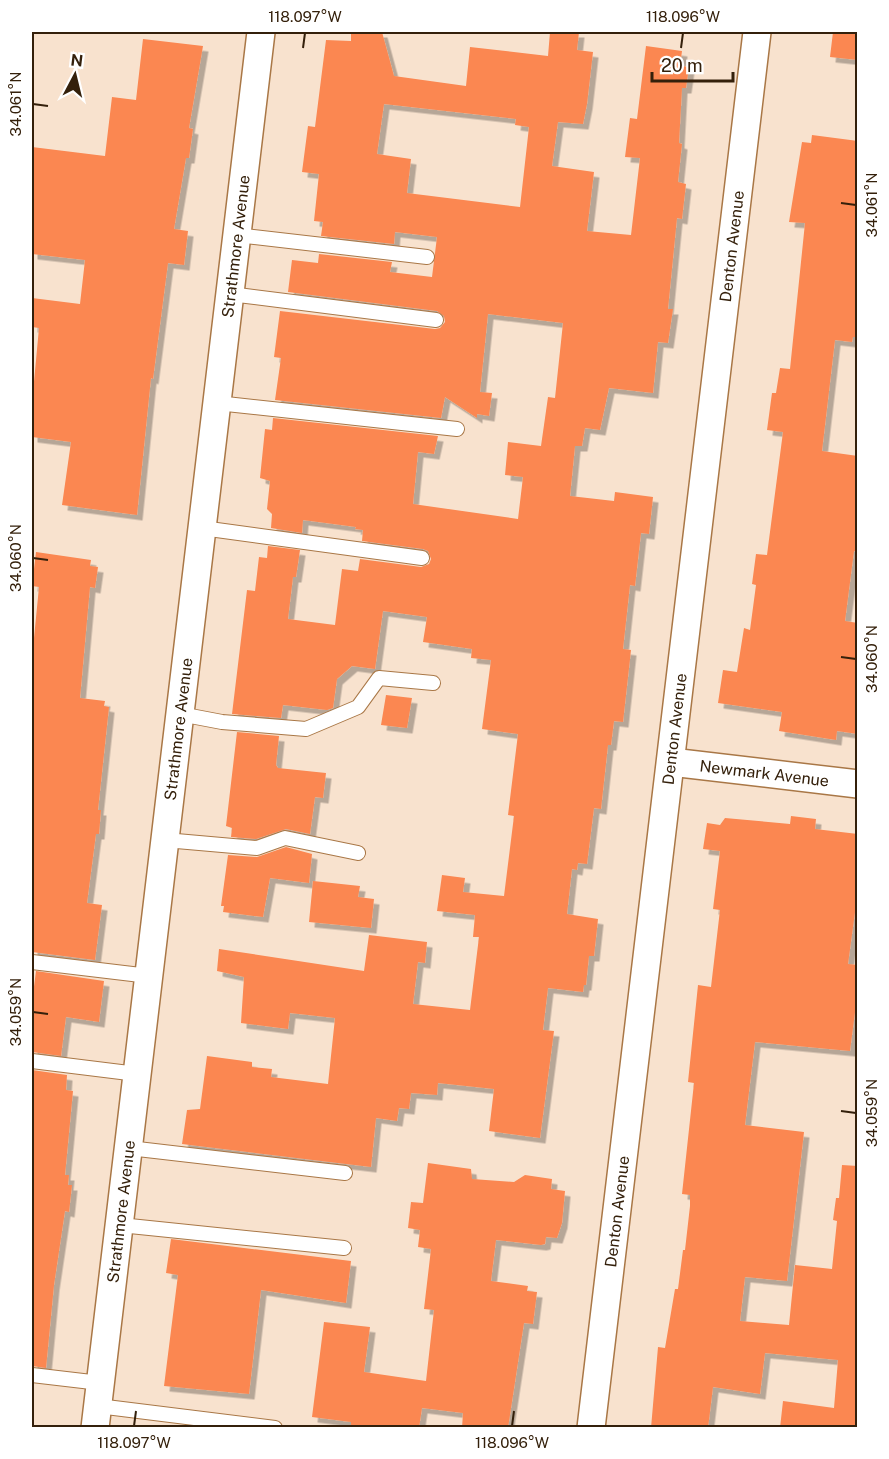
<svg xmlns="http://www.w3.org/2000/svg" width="889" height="1459" font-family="'Public Sans',sans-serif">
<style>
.building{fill:#fb8751;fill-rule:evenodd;filter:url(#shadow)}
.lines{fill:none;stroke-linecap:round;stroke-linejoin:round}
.service-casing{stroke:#a97746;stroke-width:16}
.minor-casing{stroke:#a97746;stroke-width:30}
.service{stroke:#fff;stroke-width:14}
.minor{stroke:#fff;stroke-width:27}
.ticks{fill:none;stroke:#34200b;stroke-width:2}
.labels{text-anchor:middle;stroke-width:4.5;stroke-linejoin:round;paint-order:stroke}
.street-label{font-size:16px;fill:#34200b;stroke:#fff}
.neatline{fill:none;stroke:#34200b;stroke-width:2}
.ticks-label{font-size:15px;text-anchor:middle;fill:#34200b}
</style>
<defs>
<filter id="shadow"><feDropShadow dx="5.5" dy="5.5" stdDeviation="0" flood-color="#0004"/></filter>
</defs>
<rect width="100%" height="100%" fill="#f8e2ce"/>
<path class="building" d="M 351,32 L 382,32 L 394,76 L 466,86 L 470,47 L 548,56 L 550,32 L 579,32 L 577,50 L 593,52 L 587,104 L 583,124 L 558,122 L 552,166 L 594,172 L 587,231 L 631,235 L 640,158 L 625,157 L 630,118 L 637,119 L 646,46 L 682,51 L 680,66 L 689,67 L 686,88 L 682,88 L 679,143 L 682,144 L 678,182 L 686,184 L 682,219 L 677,218 L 668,309 L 673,309 L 668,343 L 658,342 L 653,393 L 609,388 L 600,430 L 585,428 L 582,446 L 575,446 L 570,496 L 614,501 L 615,492 L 653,497 L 649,534 L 641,533 L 635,586 L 630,585 L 623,649 L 631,650 L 623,722 L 614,721 L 611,745 L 608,745 L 601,809 L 594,808 L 587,864 L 578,863 L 577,870 L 572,869 L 567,914 L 598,919 L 594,956 L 589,956 L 586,985 L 584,985 L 583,992 L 548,988 L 543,1030 L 554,1031 L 540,1138 L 489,1131 L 494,1089 L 438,1083 L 437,1095 L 411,1093 L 409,1109 L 399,1108 L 397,1121 L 376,1118 L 371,1167 L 182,1144 L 187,1110 L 200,1109 L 207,1056 L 252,1062 L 252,1067 L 272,1069 L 271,1077 L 328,1084 L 335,1018 L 290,1013 L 288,1029 L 241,1023 L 244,977 L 217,971 L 219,949 L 364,971 L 369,935 L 427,942 L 425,963 L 418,962 L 413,1004 L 470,1010 L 479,937 L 473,937 L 475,915 L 437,911 L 442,875 L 465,878 L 463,892 L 504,896 L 514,816 L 508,815 L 518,734 L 482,729 L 491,660 L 471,658 L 472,649 L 423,642 L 427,617 L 383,611 L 375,669 L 352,666 L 337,679 L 333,708 L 327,710 L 283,705 L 281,718 L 232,714 L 247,590 L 255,591 L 259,557 L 267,558 L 268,546 L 300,550 L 296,577 L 293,577 L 288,619 L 335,625 L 342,569 L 358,571 L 360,559 L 421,567 L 429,564 L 431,559 L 428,551 L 423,549 L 362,541 L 363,530 L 355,529 L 356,527 L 303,520 L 302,533 L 271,528 L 272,514 L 267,509 L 270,481 L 260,478 L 265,429 L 272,430 L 273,418 L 438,436 L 434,454 L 418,452 L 413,504 L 518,519 L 523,477 L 505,475 L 508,442 L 541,446 L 548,397 L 555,398 L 563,323 L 488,314 L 480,392 L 492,393 L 489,416 L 477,414 L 477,418 L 445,397 L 441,418 L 275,400 L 281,358 L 274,357 L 280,311 L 435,329 L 440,328 L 445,322 L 444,316 L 437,311 L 288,292 L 292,260 L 318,263 L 319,254 L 392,262 L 390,272 L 432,277 L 437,237 L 395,232 L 394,244 L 321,236 L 323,222 L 314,221 L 319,174 L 302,172 L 308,126 L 315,127 L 326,40 L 351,41 ZM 384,104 L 516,119 L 515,125 L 529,127 L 520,207 L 407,193 L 411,159 L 377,154 Z
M 833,32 L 858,32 L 858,60 L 830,57 Z
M 143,39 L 203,46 L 189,128 L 193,129 L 189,158 L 186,158 L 174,229 L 188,231 L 184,265 L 168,263 L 153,379 L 151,378 L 137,515 L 62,505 L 71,442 L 32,437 L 32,403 L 39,328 L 32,327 L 32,298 L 80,304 L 85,260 L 32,254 L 32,147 L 105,156 L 112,97 L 136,100 Z
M 812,135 L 858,141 L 858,337 L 853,337 L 852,342 L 835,340 L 822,451 L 858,456 L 858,552 L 854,551 L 845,621 L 858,623 L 858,734 L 837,731 L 836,740 L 779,731 L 782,712 L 718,703 L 723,670 L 737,672 L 744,628 L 750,630 L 756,585 L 752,584 L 756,554 L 767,555 L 783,432 L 767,430 L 772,393 L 776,393 L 780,368 L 790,369 L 805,223 L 789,222 L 802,142 L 811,143 Z
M 36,552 L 91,560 L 90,566 L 98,567 L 95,588 L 90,587 L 80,698 L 105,701 L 104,706 L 109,707 L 98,810 L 101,810 L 99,834 L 96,834 L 87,903 L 102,905 L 95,960 L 32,952 L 32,638 L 34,638 L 39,587 L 32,586 Z
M 386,695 L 412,698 L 407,728 L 381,725 Z
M 237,732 L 279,736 L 276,765 L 278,768 L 326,773 L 323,798 L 315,797 L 310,834 L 286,829 L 256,839 L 231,837 L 232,828 L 226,826 Z
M 791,816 L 816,819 L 815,829 L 858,834 L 858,890 L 848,964 L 858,965 L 858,989 L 850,1051 L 755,1042 L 745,1125 L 804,1132 L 787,1281 L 745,1277 L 740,1321 L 789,1325 L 795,1265 L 832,1269 L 837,1221 L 833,1220 L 836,1198 L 839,1198 L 842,1165 L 858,1166 L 858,1428 L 780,1428 L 783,1401 L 834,1408 L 838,1360 L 765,1353 L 760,1394 L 713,1387 L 708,1428 L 651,1428 L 658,1347 L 665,1348 L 675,1289 L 678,1289 L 683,1250 L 685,1250 L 690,1206 L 690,1195 L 682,1194 L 694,1083 L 688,1082 L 698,985 L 711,987 L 720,910 L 713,909 L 720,851 L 703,849 L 707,823 L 720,825 L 725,818 L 790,824 Z
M 286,847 L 312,854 L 309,883 L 270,878 L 263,917 L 223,912 L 224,906 L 221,906 L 228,855 L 257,857 Z
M 313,881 L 360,886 L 358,897 L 374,899 L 371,928 L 309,922 Z
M 36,971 L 104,981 L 99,1022 L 66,1017 L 61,1056 L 32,1052 L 32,1002 Z
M 32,1070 L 67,1075 L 66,1090 L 73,1091 L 65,1175 L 69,1175 L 68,1185 L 72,1185 L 69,1212 L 65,1211 L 54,1285 L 46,1368 L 32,1366 Z
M 428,1163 L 471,1169 L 472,1179 L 514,1182 L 525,1175 L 552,1179 L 551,1189 L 565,1191 L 562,1223 L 557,1238 L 546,1237 L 545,1244 L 541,1245 L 496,1240 L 491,1281 L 528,1286 L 527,1291 L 537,1292 L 533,1324 L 524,1323 L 508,1428 L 462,1428 L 463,1413 L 422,1408 L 419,1428 L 351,1428 L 351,1422 L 312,1417 L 324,1322 L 370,1327 L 364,1372 L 426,1381 L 434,1310 L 424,1309 L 431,1249 L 418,1247 L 420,1230 L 408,1228 L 411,1202 L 423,1203 Z
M 171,1239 L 351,1261 L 346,1303 L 261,1290 L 249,1394 L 164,1386 L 178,1275 L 166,1273 Z"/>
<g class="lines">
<defs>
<path id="service" d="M 237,235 L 427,257
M 230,294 L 436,320
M 217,403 L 457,429
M 202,528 L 422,558
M 180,714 L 222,722 L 306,729 L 358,707 L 379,678 L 433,683
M 165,840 L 257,848 L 285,838 L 358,853
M 32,962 L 149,976
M 32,1061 L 137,1074
M 129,1148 L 345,1173
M 120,1225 L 344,1248
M 32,1375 L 100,1383
M 98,1406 L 275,1428"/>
<g id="minor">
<path id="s1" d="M 671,762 L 858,784"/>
<path id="s2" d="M 95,1428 L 261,32"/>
<path id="s3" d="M 591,1428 L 757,32"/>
</g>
</defs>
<use href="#service" class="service-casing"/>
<use href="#minor" class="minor-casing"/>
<use href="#service" class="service"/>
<use href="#minor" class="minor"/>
</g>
<path class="ticks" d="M 303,48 L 305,33M 681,48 L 683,33M 33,104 L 48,106M 841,203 L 856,205M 33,558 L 48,560M 841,657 L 856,659M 33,1012 L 48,1014M 841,1111 L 856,1113M 134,1426 L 136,1411M 512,1426 L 514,1411"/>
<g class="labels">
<g class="street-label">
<text dy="6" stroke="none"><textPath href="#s2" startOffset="1190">Strathmore Avenue</textPath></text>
<text dy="6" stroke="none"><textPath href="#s3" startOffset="1190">Denton Avenue</textPath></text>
<text dy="6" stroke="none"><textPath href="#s2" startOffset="704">Strathmore Avenue</textPath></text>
<text dy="6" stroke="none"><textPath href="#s3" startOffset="704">Denton Avenue</textPath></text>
<text dy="6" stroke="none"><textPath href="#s1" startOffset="94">Newmark Avenue</textPath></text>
<text dy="6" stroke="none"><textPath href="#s2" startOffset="218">Strathmore Avenue</textPath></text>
<text dy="6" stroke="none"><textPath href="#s3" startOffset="218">Denton Avenue</textPath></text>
</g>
</g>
<rect width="889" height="1459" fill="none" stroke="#ffffff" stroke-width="66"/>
<g transform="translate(75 75) rotate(7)" stroke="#ffffff" stroke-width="4.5" paint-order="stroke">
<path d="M0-4.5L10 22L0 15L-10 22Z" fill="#34200b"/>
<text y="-9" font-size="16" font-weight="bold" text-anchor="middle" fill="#34200b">N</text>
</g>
<path d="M652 72v9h81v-9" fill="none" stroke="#34200b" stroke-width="3"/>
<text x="661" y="72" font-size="18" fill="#34200b" stroke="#ffffff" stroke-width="4.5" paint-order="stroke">20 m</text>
<rect x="33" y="33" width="823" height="1393" class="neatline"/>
<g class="ticks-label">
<text x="305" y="22">118.097°W</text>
<text x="683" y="22">118.096°W</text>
<text transform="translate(16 104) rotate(-90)" y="5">34.061°N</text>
<text transform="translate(872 205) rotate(-90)" y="5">34.061°N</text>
<text transform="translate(16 558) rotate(-90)" y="5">34.060°N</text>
<text transform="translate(872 659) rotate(-90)" y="5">34.060°N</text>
<text transform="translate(16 1012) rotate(-90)" y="5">34.059°N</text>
<text transform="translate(872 1113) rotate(-90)" y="5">34.059°N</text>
<text x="134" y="1448">118.097°W</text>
<text x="512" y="1448">118.096°W</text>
</g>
</svg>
